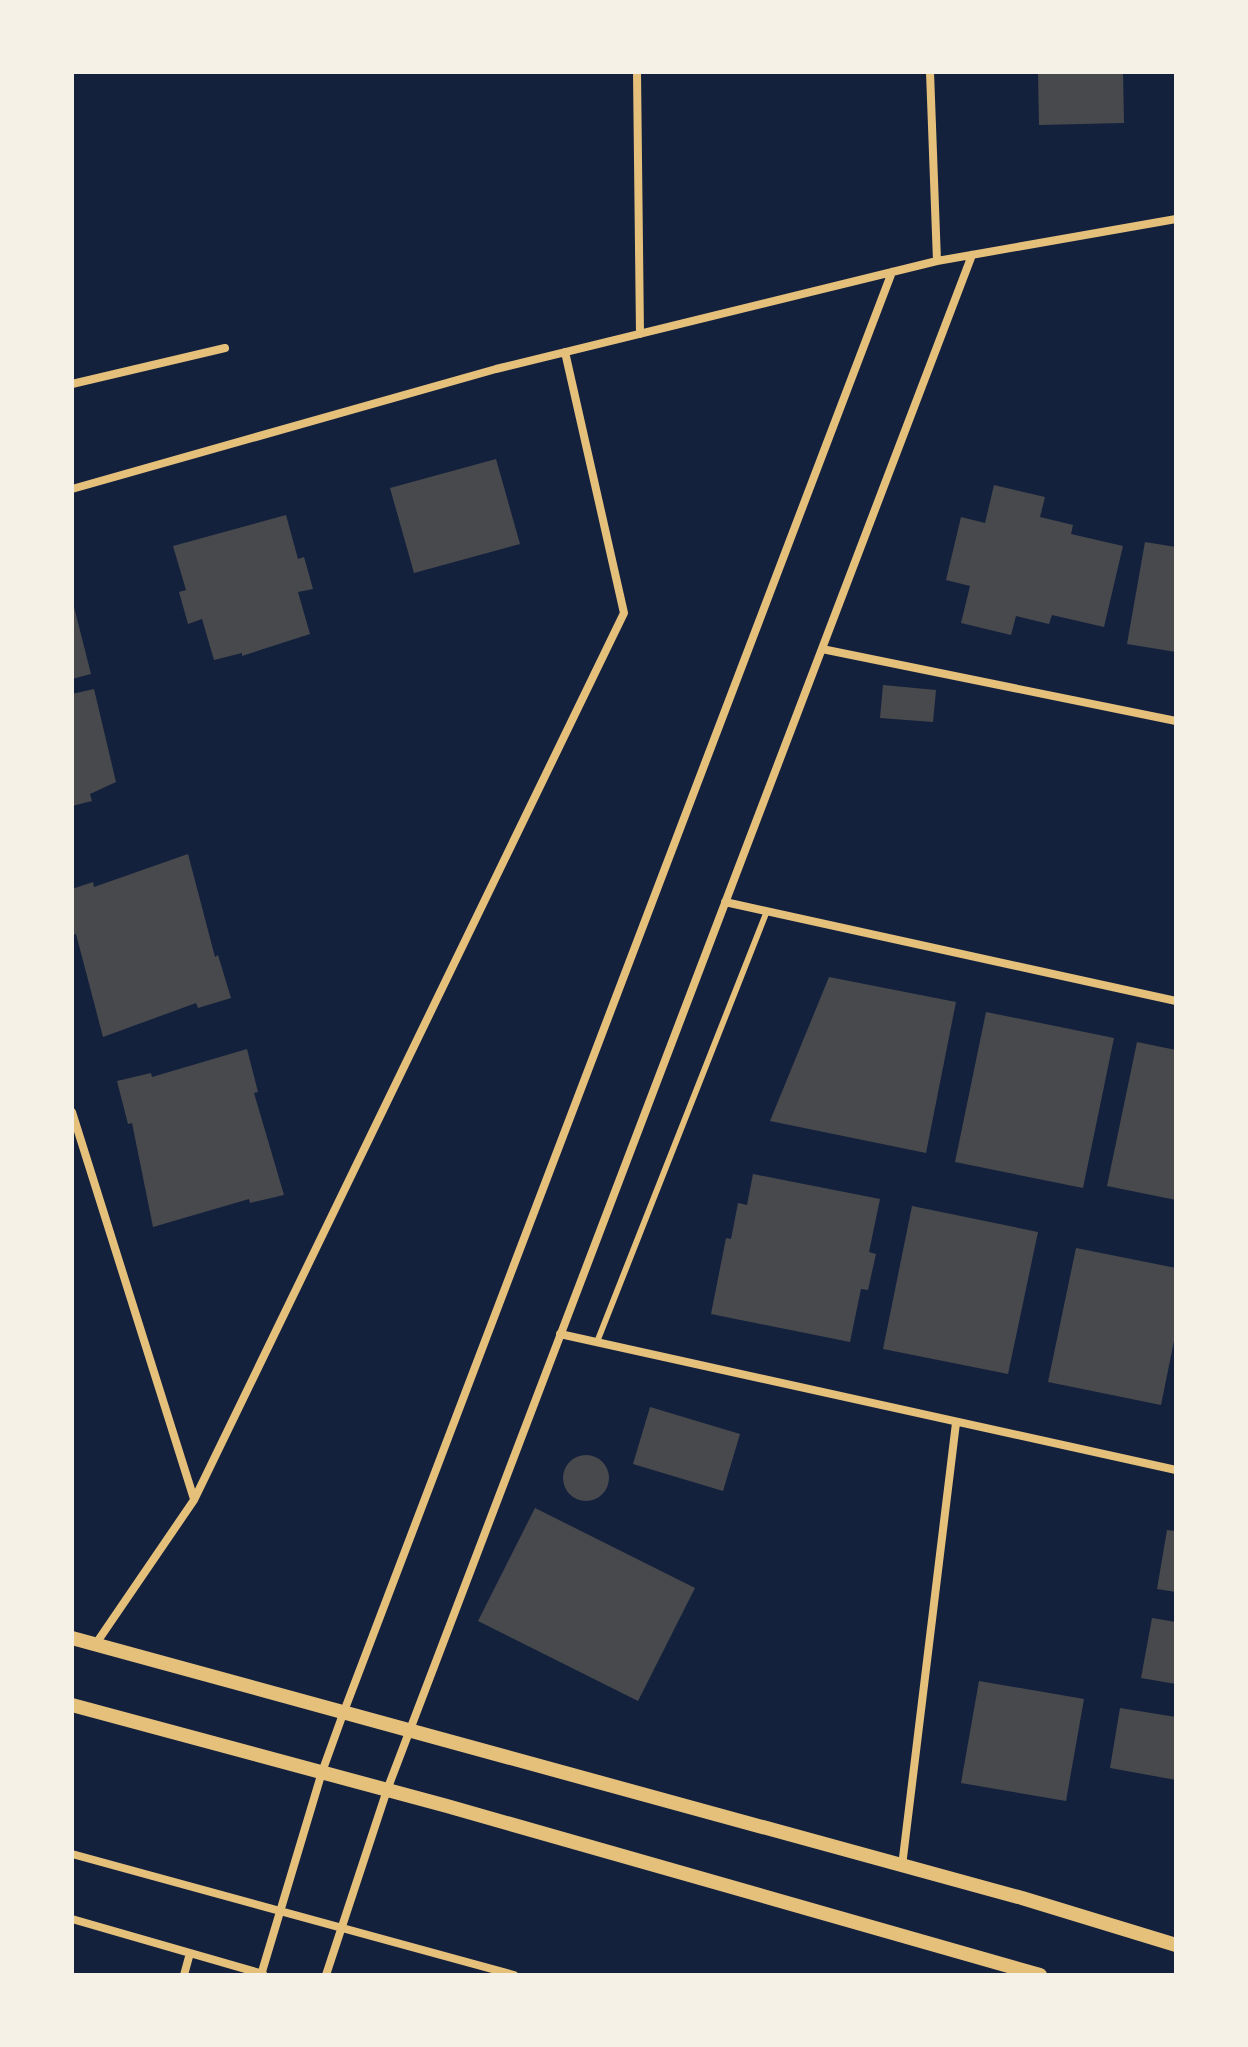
<svg xmlns="http://www.w3.org/2000/svg" width="1248" height="2047" font-family="Commissioner,sans-serif">
<style>
.building{fill:#48494c}
.lines{fill:none;stroke-linecap:round;stroke-linejoin:round}
.service{stroke:#e5c07b;stroke-width:6}
.minor{stroke:#e5c07b;stroke-width:8}
.tertiary{stroke:#e5c07b;stroke-width:14}
</style>
<rect width="100%" height="100%" fill="#14213d"/>
<path class="building" d="M 1038,72 L 1123,72 L 1124,123 L 1039,125 Z
M 496,459 L 520,544 L 414,573 L 390,488 Z
M 994,485 L 1045,497 L 1040,517 L 1073,525 L 1071,534 L 1123,546 L 1104,627 L 1052,615 L 1049,624 L 1016,616 L 1011,635 L 961,623 L 970,586 L 946,580 L 961,517 L 985,523 Z
M 286,515 L 298,559 L 304,557 L 313,589 L 298,592 L 310,634 L 242,656 L 242,653 L 214,660 L 202,619 L 188,624 L 179,592 L 186,590 L 173,546 Z
M 1145,542 L 1176,547 L 1176,652 L 1127,644 Z
M 72,599 L 91,674 L 72,679 Z
M 883,685 L 936,690 L 933,722 L 880,718 Z
M 94,689 L 116,782 L 90,794 L 92,801 L 72,806 L 72,694 Z
M 188,854 L 215,957 L 218,955 L 231,998 L 198,1008 L 196,1003 L 103,1037 L 76,934 L 72,935 L 72,889 L 93,882 L 94,887 Z
M 829,977 L 956,1002 L 926,1153 L 770,1121 Z
M 986,1012 L 1114,1038 L 1083,1188 L 955,1162 Z
M 1137,1042 L 1176,1050 L 1176,1200 L 1107,1186 Z
M 247,1049 L 258,1092 L 254,1093 L 284,1195 L 250,1203 L 249,1199 L 153,1227 L 132,1123 L 128,1124 L 117,1081 L 151,1073 L 152,1077 Z
M 753,1174 L 880,1199 L 869,1252 L 876,1254 L 868,1290 L 861,1289 L 850,1342 L 711,1314 L 726,1238 L 731,1239 L 738,1203 L 747,1205 Z
M 912,1206 L 1038,1232 L 1008,1374 L 883,1349 Z
M 1076,1248 L 1176,1268 L 1176,1331 L 1161,1405 L 1048,1382 Z
M 650,1407 L 740,1434 L 723,1491 L 633,1464 Z
M563 1478a23 23 0 1 1 46 0a23 23 0 1 1-46 0Z
M 535,1508 L 695,1588 L 638,1701 L 478,1621 Z
M 1167,1530 L 1176,1531 L 1176,1592 L 1157,1589 Z
M 1152,1618 L 1176,1622 L 1176,1684 L 1141,1678 Z
M 979,1681 L 1084,1699 L 1066,1801 L 961,1783 Z
M 1120,1708 L 1176,1717 L 1176,1780 L 1110,1768 Z"/>
<g class="lines">
<path class="service" d="M 597,1342 L 767,911"/>
<path class="minor" d="M 637,72 L 640,334
M 930,72 L 937,261
M 72,384 L 225,348
M 72,489 L 496,369 L 937,261 L 1176,219
M 822,649 L 1176,721
M 725,902 L 1176,1001
M 72,1112 L 194,1499
M 560,1334 L 1176,1470
M 95,1645 L 194,1500 L 624,613 L 565,352
M 72,1854 L 514,1975
M 902,1866 L 956,1423
M 72,1919 L 263,1974
M 184,1975 L 190,1953
M 261,1975 L 322,1772 L 343,1714 L 892,272
M 326,1975 L 387,1790 L 972,255"/>
<path class="tertiary" d="M 72,1638 L 1022,1898 L 1176,1945
M 72,1705 L 447,1806 L 1040,1975"/>
</g>
<rect width="1248" height="2047" fill="none" stroke="#f6f1e7" stroke-width="148"/>
</svg>
